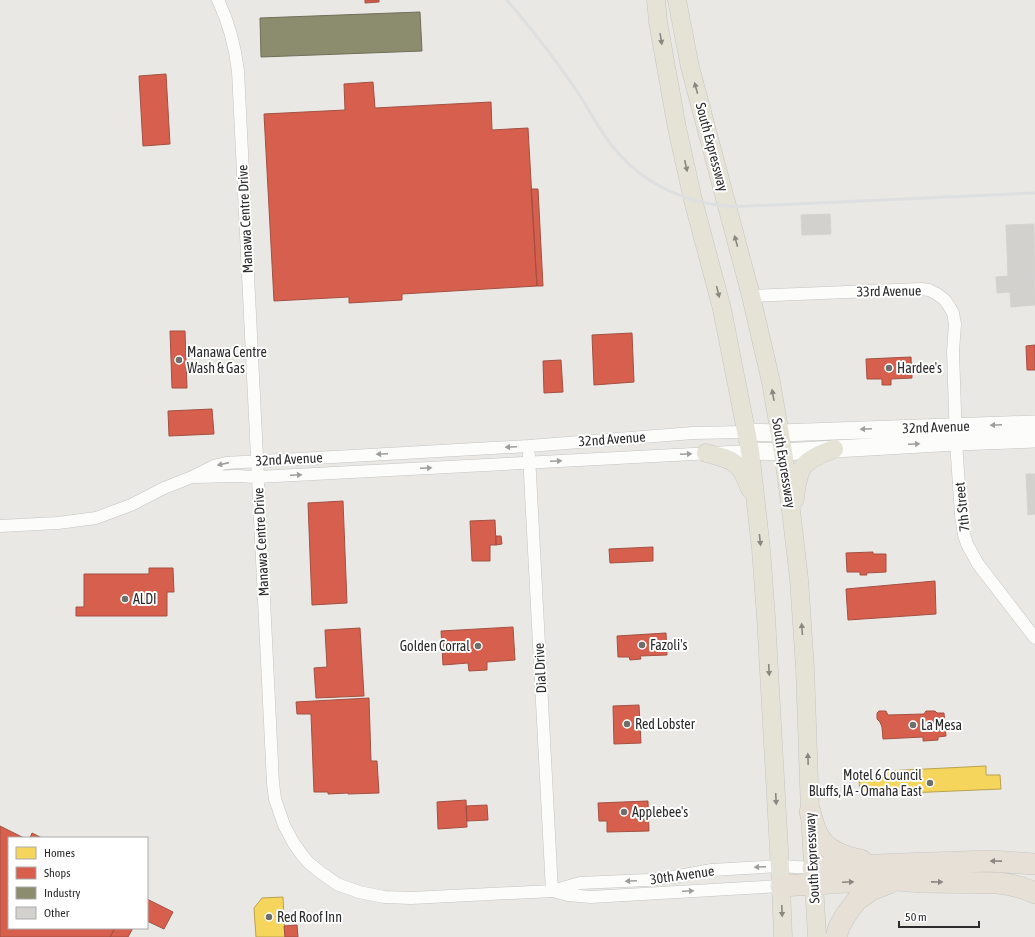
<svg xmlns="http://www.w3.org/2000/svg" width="1035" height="937" font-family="'Asap Condensed',sans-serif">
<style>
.homes{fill:#f6d55c;stroke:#b9a24e}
.shops{fill:#d6604d;stroke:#a35043}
.industry{fill:#8c8c6e;stroke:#6f6f5a}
.building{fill:#d2d1ce;stroke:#d4d3d0}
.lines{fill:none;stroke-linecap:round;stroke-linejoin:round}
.street-casing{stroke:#c4c4c3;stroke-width:13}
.secondary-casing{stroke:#c4c4c3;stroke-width:18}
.primary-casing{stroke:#c5c5c3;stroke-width:19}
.highway-casing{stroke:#c5c5c3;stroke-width:22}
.street{stroke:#fcfcfb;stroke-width:12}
.secondary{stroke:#fcfcfb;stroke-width:17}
.primary{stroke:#e5e3d6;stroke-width:18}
.highway{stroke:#e7e0d6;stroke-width:21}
.rail{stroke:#dedfe0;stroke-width:3}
.oneway{fill:#888881}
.oneway2{fill:#9e9e9e}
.oneway3{fill:#8a8681}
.poi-dot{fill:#6e6e6c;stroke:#fff;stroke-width:1.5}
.labels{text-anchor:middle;stroke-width:4;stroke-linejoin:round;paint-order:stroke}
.street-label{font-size:14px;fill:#2c2c2c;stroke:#fff}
.poi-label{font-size:14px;fill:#2c2c2c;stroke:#fff;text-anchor:start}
</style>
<rect width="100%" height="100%" fill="#e9e8e4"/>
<path class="homes" d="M 986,766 L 986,775 L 1000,775 L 1001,789 L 860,795 L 859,778 L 885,777 L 885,771 Z
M 283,897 L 285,937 L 256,937 L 254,908 L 262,898 Z"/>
<path class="shops" d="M 365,0 L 379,0 L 379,2 L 365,3 Z
M 166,74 L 170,144 L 143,146 L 139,76 Z
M 373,82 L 375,108 L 491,102 L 492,130 L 528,128 L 537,286 L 402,294 L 402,300 L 349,303 L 349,297 L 274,301 L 264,114 L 345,110 L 344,84 Z
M 531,189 L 538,189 L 543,286 L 537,286 Z
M 170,331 L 185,331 L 187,388 L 172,388 Z
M 632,333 L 634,382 L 594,385 L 592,335 Z
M 1035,345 L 1035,370 L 1027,370 L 1026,346 Z
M 911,357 L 912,378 L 891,379 L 891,385 L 882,385 L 882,379 L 867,379 L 866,359 Z
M 561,360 L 563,392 L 544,393 L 543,361 Z
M 212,409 L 214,434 L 169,436 L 168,411 Z
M 343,501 L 347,603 L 312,605 L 308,503 Z
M 495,520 L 496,545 L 490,545 L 490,561 L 472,561 L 470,521 Z
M 496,536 L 501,536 L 502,544 L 496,545 Z
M 653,547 L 653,561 L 610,563 L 609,549 Z
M 873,552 L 873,554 L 886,554 L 886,572 L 866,573 L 867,575 L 860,575 L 860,572 L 847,572 L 846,553 Z
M 149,568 L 173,568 L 174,592 L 167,592 L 167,616 L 76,616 L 76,607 L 84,607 L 84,574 L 149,574 Z
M 935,581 L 936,614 L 848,620 L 846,589 Z
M 513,627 L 515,660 L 487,662 L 487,670 L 469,671 L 468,663 L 443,665 L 441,631 Z
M 360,628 L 364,696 L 316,698 L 314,668 L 327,667 L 325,630 Z
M 666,633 L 667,655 L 640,656 L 641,659 L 630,660 L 629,657 L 618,657 L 617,636 Z
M 369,698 L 371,761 L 377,761 L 379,793 L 348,794 L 348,793 L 328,794 L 328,792 L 314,792 L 311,714 L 297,714 L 296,702 Z
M 639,705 L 641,743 L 614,744 L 613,706 Z
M 879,711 L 886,711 L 888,715 L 924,714 L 926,711 L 935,711 L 937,713 L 944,713 L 946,736 L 938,737 L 938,740 L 923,741 L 923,737 L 883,739 L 882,727 L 880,722 L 877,719 L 877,713 Z
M 466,800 L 467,827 L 438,829 L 437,802 Z
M 648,801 L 649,831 L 607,832 L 607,821 L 599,821 L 598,803 Z
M 487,805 L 488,820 L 467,821 L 466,806 Z
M 0,826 L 24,838 L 9,838 L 9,928 L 115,928 L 110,937 L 0,937 Z
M 32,833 L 42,838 L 30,838 Z
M 147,899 L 173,912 L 164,929 L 147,921 Z
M 297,925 L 298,937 L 285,937 L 284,926 Z
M 115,928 L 133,928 L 128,937 L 110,937 Z"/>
<path class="industry" d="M 420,12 L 422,51 L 261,57 L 260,18 Z"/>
<path class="building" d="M 830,214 L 831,234 L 802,235 L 801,215 Z
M 1034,224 L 1035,305 L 1011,307 L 1010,292 L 997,293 L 996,277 L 1008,276 L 1006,225 Z
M 1026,474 L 1035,474 L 1035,514 L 1028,515 Z"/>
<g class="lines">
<defs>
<path id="street" d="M 218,0 C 229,23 235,46 238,71 L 273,783 L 275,799 L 284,825 L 293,842 L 302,855 L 309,863 L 320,872 L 337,884 L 359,892 L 384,897 L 411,898 L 552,891 L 580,883 L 647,880 L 673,877 L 712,870 L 779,866 L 813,868
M 751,296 L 921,289 L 929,290 L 937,294 L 945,300 L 949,306 L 953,313 L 955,324 L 953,351 L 956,442 L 961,515 L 964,535 L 967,544 L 978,564 L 1035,638
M 529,455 L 552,891
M 195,477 L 237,476 L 257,477 L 750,451
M 0,526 L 58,523 L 96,518 L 131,505 L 164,488 L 192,477 L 214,466 L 226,463 L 529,446 L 693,433 L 746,432
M 553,891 L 568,895 L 591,897 L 781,886"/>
<path id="secondary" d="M 746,432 L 780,433 L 1035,424
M 750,451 L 783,452 L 956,442 L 1035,439"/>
<path id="primary" d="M 656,0 L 658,22 L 677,128 L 693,200 L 722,309 L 750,451 L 761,549 L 766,617 L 781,886 L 783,937
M 677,0 L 690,67 L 751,296 L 771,382 L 783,452 L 790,502 L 799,579 L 805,668 L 810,812 L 817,937
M 706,453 C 733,460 740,461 750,489
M 795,499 C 798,465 803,461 834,449"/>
<path id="highway" d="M 810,812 C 812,819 814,827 817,833 C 825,851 844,857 861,860
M 813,868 L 900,864 L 990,861 L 1035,864
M 781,886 L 864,881 L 898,880 L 921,882 L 997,883 C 1011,884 1022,887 1035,893
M 836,937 L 839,927 L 845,916 L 857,900 L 871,890 L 889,883"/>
</defs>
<use href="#street" class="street-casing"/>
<use href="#secondary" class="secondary-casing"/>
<use href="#primary" class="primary-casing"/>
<use href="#highway" class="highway-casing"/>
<use href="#street" class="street"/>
<use href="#secondary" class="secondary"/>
<use href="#primary" class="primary"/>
<use href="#highway" class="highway"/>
<path class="rail" d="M 507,0 C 531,28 553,56 574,87 C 589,108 600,133 618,153 C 645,184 686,203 727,206 C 734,207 741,206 749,206 L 1035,193"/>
</g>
<defs><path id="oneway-solid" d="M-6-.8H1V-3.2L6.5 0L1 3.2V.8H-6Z"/></defs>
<g class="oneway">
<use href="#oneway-solid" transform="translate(661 39) rotate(81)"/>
<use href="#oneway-solid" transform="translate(696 88) rotate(-105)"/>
<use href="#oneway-solid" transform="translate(686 166) rotate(77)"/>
<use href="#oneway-solid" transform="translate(736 241) rotate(-105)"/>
<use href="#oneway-solid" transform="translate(718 292) rotate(76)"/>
<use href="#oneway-solid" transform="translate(773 395) rotate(-100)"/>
<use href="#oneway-solid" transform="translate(760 540) rotate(84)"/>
<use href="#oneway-solid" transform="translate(802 629) rotate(-94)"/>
<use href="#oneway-solid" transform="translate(769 670) rotate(87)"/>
<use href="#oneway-solid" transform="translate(808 759) rotate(-92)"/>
<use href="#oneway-solid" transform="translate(776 799) rotate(87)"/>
<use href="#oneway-solid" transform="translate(782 911) rotate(88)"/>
</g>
<g class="oneway2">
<use href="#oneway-solid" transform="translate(996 425) rotate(178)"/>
<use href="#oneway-solid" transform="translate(866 429) rotate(178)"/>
<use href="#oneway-solid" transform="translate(914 444) rotate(-3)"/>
<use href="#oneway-solid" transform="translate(511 447) rotate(177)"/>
<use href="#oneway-solid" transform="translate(382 454) rotate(177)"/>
<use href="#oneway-solid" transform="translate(686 454) rotate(-3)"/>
<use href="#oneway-solid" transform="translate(556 461) rotate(-3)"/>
<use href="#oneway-solid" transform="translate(223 464) rotate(167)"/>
<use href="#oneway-solid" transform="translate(426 468) rotate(-3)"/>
<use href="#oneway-solid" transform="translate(296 475) rotate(-3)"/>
<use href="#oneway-solid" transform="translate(760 867) rotate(177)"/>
<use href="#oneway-solid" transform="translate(631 881) rotate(177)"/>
<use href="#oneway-solid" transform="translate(688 891) rotate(-3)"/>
</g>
<g class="oneway3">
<use href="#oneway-solid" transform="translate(996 861) rotate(-179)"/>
<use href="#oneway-solid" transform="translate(848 882) rotate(-3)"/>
<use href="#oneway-solid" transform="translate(937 882) rotate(1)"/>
</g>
<g class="poi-dot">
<circle cx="179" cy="360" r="4"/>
<circle cx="889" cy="368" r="4"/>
<circle cx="125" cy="599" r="4"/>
<circle cx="642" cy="645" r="4"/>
<circle cx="478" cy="646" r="4"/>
<circle cx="627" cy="724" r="4"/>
<circle cx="913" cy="725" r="4"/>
<circle cx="930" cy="783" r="4"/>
<circle cx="624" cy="812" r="4"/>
<circle cx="269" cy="917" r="4"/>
</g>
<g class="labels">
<g class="street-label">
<text transform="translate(712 147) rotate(75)" y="5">South Expressway</text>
<text transform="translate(245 219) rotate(-93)" y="5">Manawa Centre Drive</text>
<text transform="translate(889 291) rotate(-1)" y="5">33rd Avenue</text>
<text transform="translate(936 427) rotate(-2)" y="5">32nd Avenue</text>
<text transform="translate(612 439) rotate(-4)" y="5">32nd Avenue</text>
<text transform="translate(289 459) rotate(-3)" y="5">32nd Avenue</text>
<text transform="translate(784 463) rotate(81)" y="5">South Expressway</text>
<text transform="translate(962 507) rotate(-96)" y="5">7th Street</text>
<text transform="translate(261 542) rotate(-93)" y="5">Manawa Centre Drive</text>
<text transform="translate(540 668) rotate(-93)" y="5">Dial Drive</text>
<text transform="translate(812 858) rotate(-93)" y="5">South Expressway</text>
<text transform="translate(682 875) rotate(-8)" y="5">30th Avenue</text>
</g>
<g class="poi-label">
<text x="187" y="357">Manawa Centre<tspan x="187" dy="16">Wash &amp; Gas</tspan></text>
<text x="897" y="373">Hardee's</text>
<text x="133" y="604">ALDI</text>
<text x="650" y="650">Fazoli's</text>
<text x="470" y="651" text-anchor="end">Golden Corral</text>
<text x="635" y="729">Red Lobster</text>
<text x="921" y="730">La Mesa</text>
<text x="922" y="780" text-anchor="end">Motel 6 Council<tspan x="922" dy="16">Bluffs, IA - Omaha East</tspan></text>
<text x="632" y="817">Applebee's</text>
<text x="277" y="922">Red Roof Inn</text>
</g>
</g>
<rect x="8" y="837" width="140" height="92" fill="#ffffff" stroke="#ababab"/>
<rect x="16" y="847" width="20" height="12" fill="#f6d55c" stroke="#ababab"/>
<text x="44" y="857" font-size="12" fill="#2c2c2c">Homes</text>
<rect x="16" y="867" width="20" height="12" fill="#d6604d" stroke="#ababab"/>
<text x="44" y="877" font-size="12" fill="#2c2c2c">Shops</text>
<rect x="16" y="887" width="20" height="12" fill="#8c8c6e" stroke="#ababab"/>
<text x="44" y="897" font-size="12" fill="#2c2c2c">Industry</text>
<rect x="16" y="907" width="20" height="12" fill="#d2d1ce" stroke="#ababab"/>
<text x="44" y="917" font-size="12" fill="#2c2c2c">Other</text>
<path d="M899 921v6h80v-6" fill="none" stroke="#2c2c2c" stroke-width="2"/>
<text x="905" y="921" font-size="12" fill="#2c2c2c" stroke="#ffffff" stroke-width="3" paint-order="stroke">50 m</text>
</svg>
